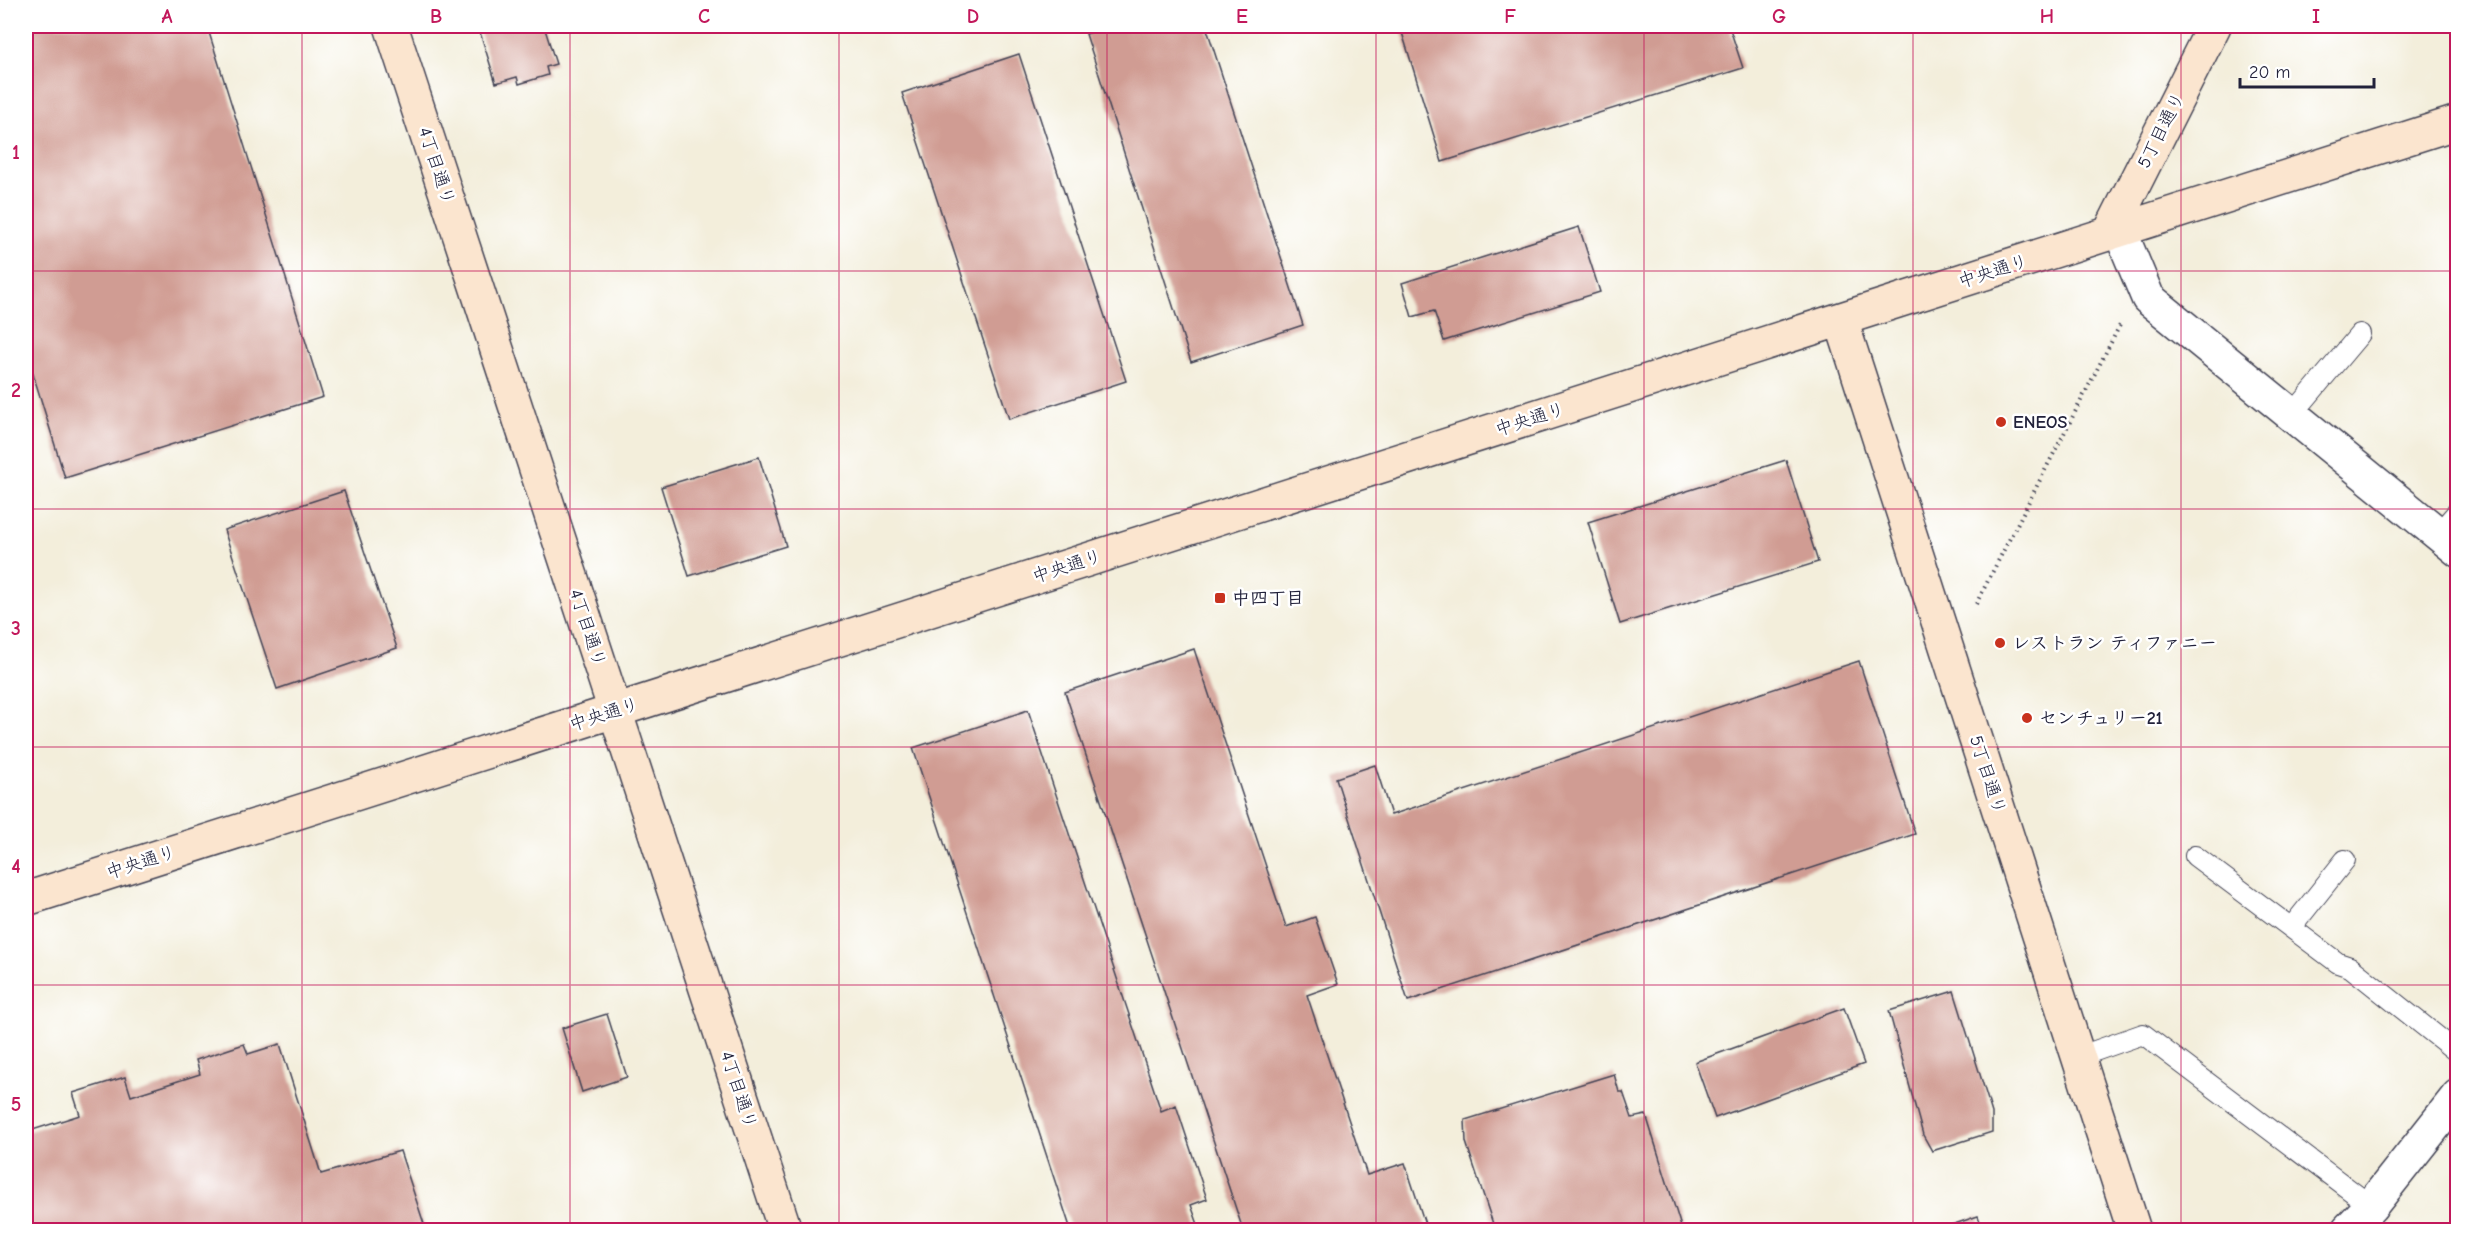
<svg xmlns="http://www.w3.org/2000/svg" width="2483" height="1256" font-family="'Comic Neue','Klee One',sans-serif">
<style>
.building{fill:#d09c93}
.lines{fill:none;stroke-linecap:round;stroke-linejoin:round}
.lane-casing{stroke:#414153;stroke-width:22}
.street-casing{stroke:#414153;stroke-width:36}
.secondary-casing{stroke:#414153;stroke-width:36}
.path{stroke:#414153;stroke-width:4;stroke-dasharray:1.5 4.5;stroke-linecap:butt}
.lane{stroke:#fff;stroke-width:20}
.street{stroke:#fff;stroke-width:33}
.secondary{stroke:#fbe5cf;stroke-width:33}
.grid{fill:none;stroke:#c2185b;stroke-width:1.5;stroke-opacity:0.55}
.poi-dot{fill:#c8321e;stroke:#fff;stroke-width:2}
.labels{text-anchor:middle;stroke-width:5;stroke-linejoin:round;paint-order:stroke}
.street-label{font-size:18px;fill:#22223b;stroke:#fff}
.poi-label{font-size:18px;font-weight:bold;fill:#22223b;stroke:#fff;text-anchor:start}
.neatline{fill:none;stroke:#c2185b;stroke-width:2}
.grid-label{font-size:20px;text-anchor:middle;font-weight:bold;fill:#c2185b}
</style>
<rect width="100%" height="100%" fill="#fff"/>
<filter id="ink" filterUnits="userSpaceOnUse"><feTurbulence type="fractalNoise" baseFrequency=".0167" numOctaves="2"/><feDisplacementMap in="SourceGraphic" scale="12" xChannelSelector="R" yChannelSelector="G"/><feConvolveMatrix kernelMatrix="1 2 1 2 8 2 1 2 1" color-interpolation-filters="sRGB"/></filter>
<filter id="wash" filterUnits="userSpaceOnUse"><feTurbulence type="fractalNoise" baseFrequency=".008" numOctaves="4" result="noise"/><feDisplacementMap in="SourceGraphic" scale="24" xChannelSelector="R" yChannelSelector="G"/><feGaussianBlur stdDeviation="1.35" result="paint"/><feColorMatrix in="noise" values="0 0 0 0 0 0 0 0 0 0 0 0 0 0 0 0 0 1.4 0 .05"/><feComposite in="paint" operator="in"/></filter>
<g filter="url(#wash)">
<rect width="100%" height="100%" fill="#f3eedb"/>
<g id="blocks">
<path class="building" d="M 26,26 L 207,26 L 323,397 L 65,478 L 26,351 Z
M 478,26 L 544,26 L 556,64 L 546,67 L 548,75 L 519,84 L 517,77 L 496,83 Z
M 1110,26 L 1206,26 L 1303,325 L 1191,362 L 1086,34 Z
M 1400,26 L 1729,26 L 1743,68 L 1442,162 Z
M 1019,54 L 1126,381 L 1009,419 L 902,93 Z
M 1579,227 L 1600,292 L 1444,341 L 1434,311 L 1412,317 L 1402,283 Z
M 759,457 L 786,546 L 689,576 L 661,487 Z
M 1786,460 L 1818,562 L 1620,624 L 1588,522 Z
M 344,491 L 397,648 L 277,689 L 224,530 Z
M 1194,649 L 1286,927 L 1315,917 L 1338,984 L 1307,995 L 1367,1175 L 1405,1163 L 1427,1230 L 1243,1230 L 1065,692 Z
M 1859,661 L 1915,834 L 1408,1001 L 1336,778 L 1375,765 L 1391,815 Z
M 1028,710 L 1161,1111 L 1176,1105 L 1207,1199 L 1191,1205 L 1200,1230 L 1071,1230 L 913,748 Z
M 1954,991 L 1992,1113 L 1992,1132 L 1932,1151 L 1923,1135 L 1889,1011 Z
M 1844,1008 L 1864,1064 L 1715,1118 L 1695,1062 Z
M 607,1014 L 627,1077 L 582,1092 L 562,1028 Z
M 244,1044 L 248,1054 L 280,1044 L 321,1174 L 400,1151 L 426,1230 L 26,1230 L 26,1132 L 80,1115 L 73,1093 L 125,1077 L 131,1096 L 200,1074 L 196,1060 Z
M 1614,1074 L 1619,1092 L 1623,1092 L 1632,1118 L 1646,1115 L 1682,1230 L 1495,1230 L 1466,1142 L 1465,1120 Z
M 1978,1216 L 1983,1230 L 1937,1230 Z"/>
</g>
</g>
<g filter="url(#ink)">
<use href="#blocks" fill-opacity="0" stroke="#414153" stroke-width="1.5"/>
<g class="lines">
<defs>
<path id="lane" d="M 2292,415 L 2360,334
M 2438,534 L 2458,511
M 2195,856 L 2338,963 L 2350,967 L 2458,1053
M 2291,928 L 2345,860
M 2078,1057 L 2143,1034 L 2371,1206"/>
<path id="street" d="M 2120,231 L 2148,298 L 2458,550
M 2348,1230 L 2371,1206 L 2458,1096"/>
<path id="secondary" d="M 391,26 L 785,1230
M 2109,234 L 2214,26
M 1841,320 L 2134,1230
M 26,899 L 2458,122"/>
</defs>
<use href="#lane" class="lane-casing"/>
<use href="#street" class="street-casing"/>
<use href="#secondary" class="secondary-casing"/>
<path class="path" d="M 1976,604 L 2120,325"/>
<use href="#lane" class="lane"/>
<use href="#street" class="street"/>
<use href="#secondary" class="secondary"/>
</g>
</g>
<path class="grid" d="M 302,26 L 302,1230M 570,26 L 570,1230M 839,26 L 839,1230M 1107,26 L 1107,1230M 1376,26 L 1376,1230M 1644,26 L 1644,1230M 1913,26 L 1913,1230M 2181,26 L 2181,1230M 26,271 L 2458,271M 26,509 L 2458,509M 26,747 L 2458,747M 26,985 L 2458,985"/>
<g class="poi-dot">
<circle cx="2001" cy="422" r="6"/>
<rect x="1214" y="592" width="12" height="12" rx="3"/>
<circle cx="2000" cy="643" r="6"/>
<circle cx="2027" cy="718" r="6"/>
</g>
<g class="labels">
<g class="street-label">
<text transform="translate(2161 130) rotate(-63)" y="6">5丁目通り</text>
<text transform="translate(437 166) rotate(72)" y="6">4丁目通り</text>
<text transform="translate(1993 271) rotate(-18)" y="6">中央通り</text>
<text transform="translate(1530 419) rotate(-18)" y="6">中央通り</text>
<text transform="translate(1067 566) rotate(-18)" y="6">中央通り</text>
<text transform="translate(588 628) rotate(72)" y="6">4丁目通り</text>
<text transform="translate(604 714) rotate(-18)" y="6">中央通り</text>
<text transform="translate(1988 775) rotate(72)" y="6">5丁目通り</text>
<text transform="translate(141 862) rotate(-18)" y="6">中央通り</text>
<text transform="translate(739 1090) rotate(72)" y="6">4丁目通り</text>
</g>
<g class="poi-label">
<text x="2013" y="428">ENEOS</text>
<text x="1232" y="604">中四丁目</text>
<text x="2012" y="649">レストラン ティファニー</text>
<text x="2039" y="724">センチュリー21</text>
</g>
</g>
<rect width="2483" height="1256" fill="none" stroke="#fff" stroke-width="66"/>
<path d="M2240 78v9h134v-9" fill="none" stroke="#22223b" stroke-width="3"/>
<text x="2249" y="78" font-size="18" fill="#22223b" stroke="#ffffff" stroke-width="4.5" paint-order="stroke">20 m</text>
<rect x="33" y="33" width="2417" height="1190" class="neatline"/>
<g class="grid-label">
<text x="167" y="23">A</text>
<text x="436" y="23">B</text>
<text x="704" y="23">C</text>
<text x="973" y="23">D</text>
<text x="1242" y="23">E</text>
<text x="1510" y="23">F</text>
<text x="1779" y="23">G</text>
<text x="2047" y="23">H</text>
<text x="2316" y="23">I</text>
<text x="16" y="159">1</text>
<text x="16" y="397">2</text>
<text x="16" y="635">3</text>
<text x="16" y="873">4</text>
<text x="16" y="1111">5</text>
</g>
</svg>
